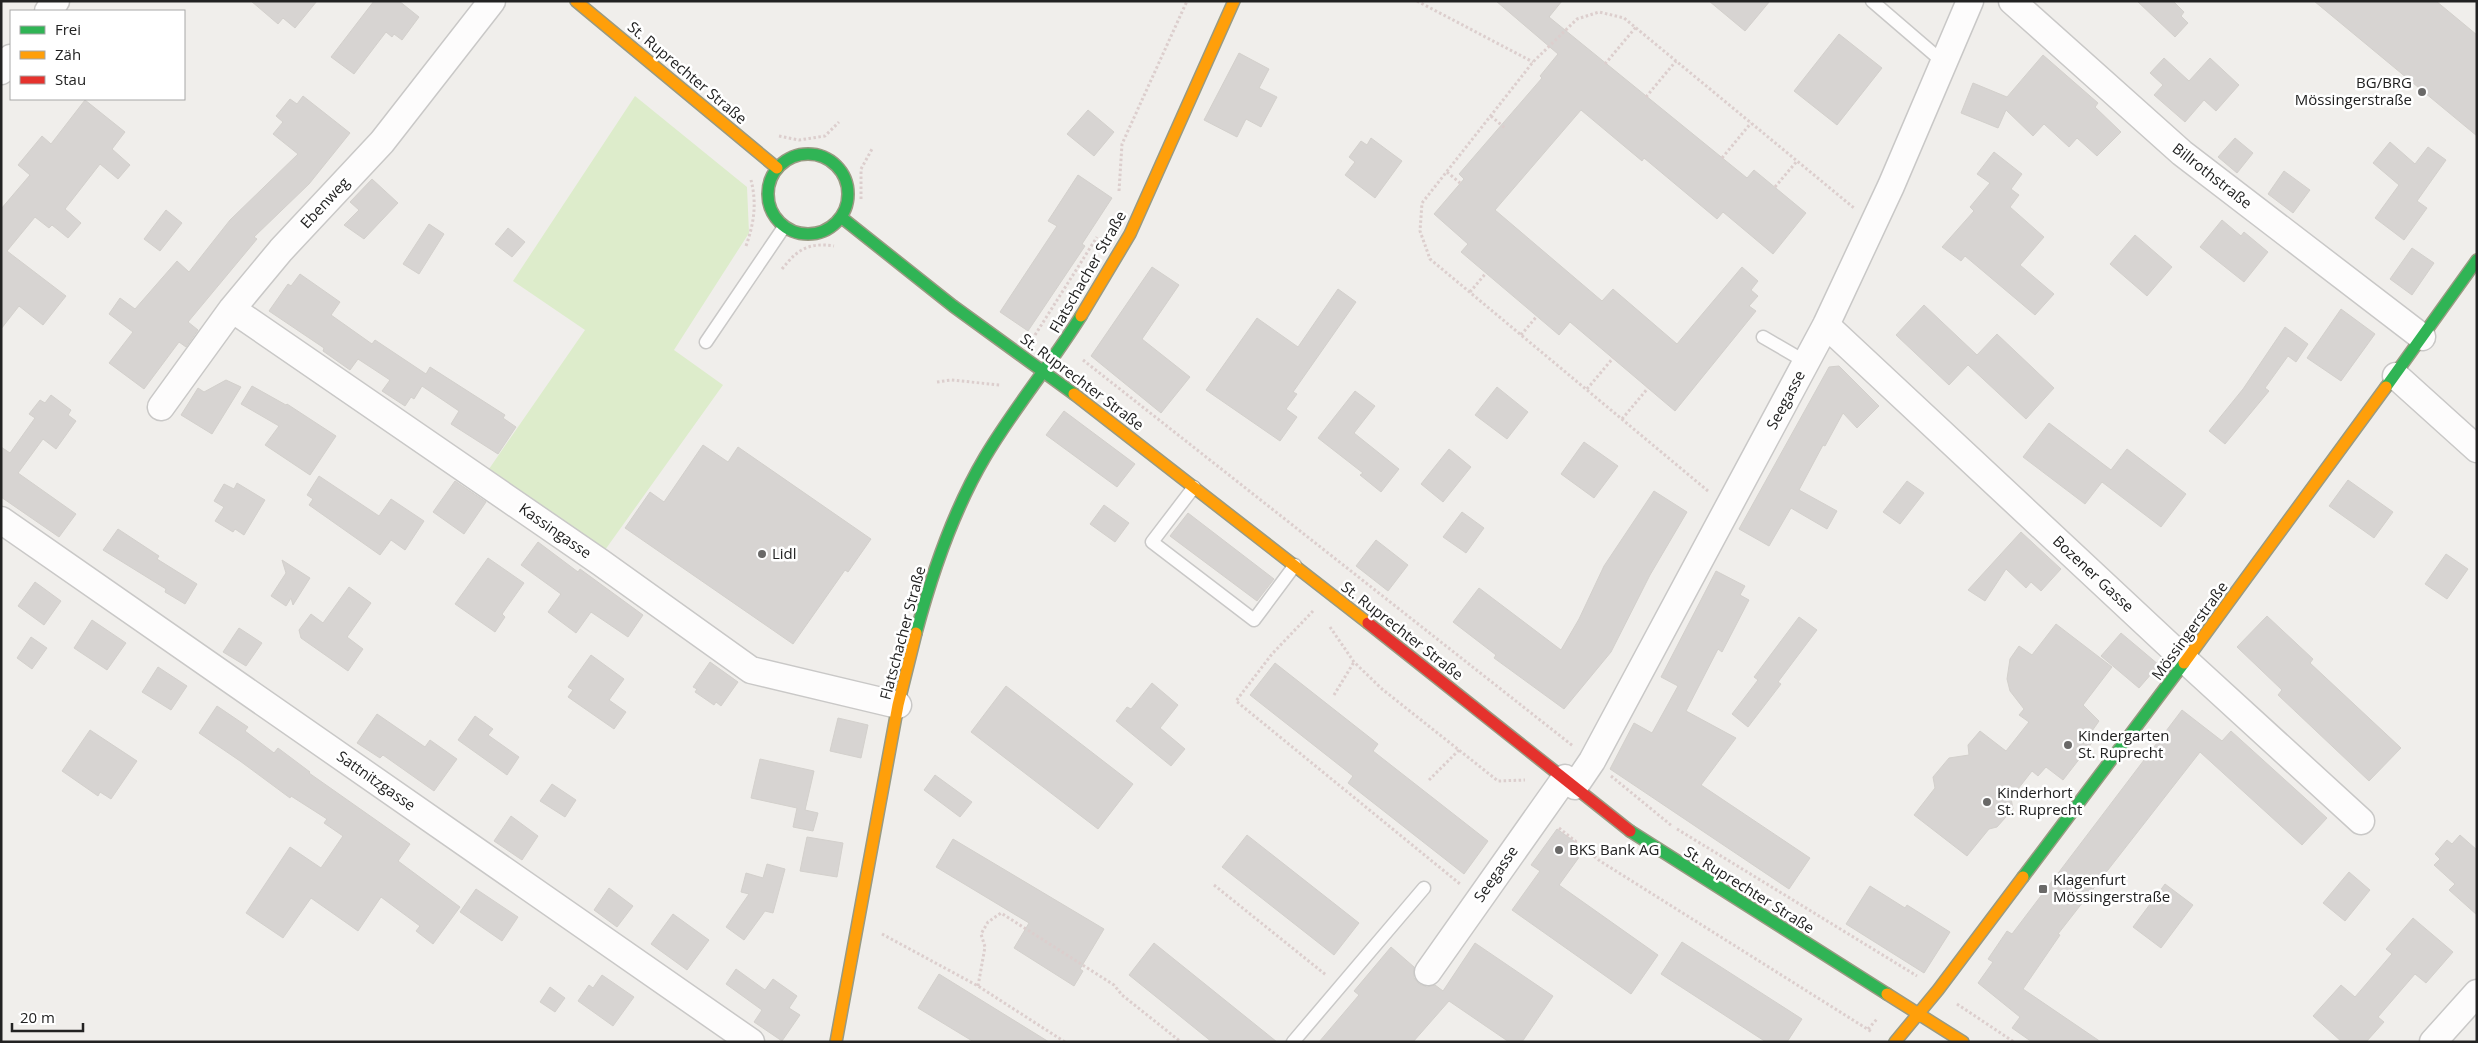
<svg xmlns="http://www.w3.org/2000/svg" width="2478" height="1043" font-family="'Open Sans',sans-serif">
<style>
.grass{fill:#ddeccb}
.building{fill:#d7d4d2;stroke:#d3d0cc}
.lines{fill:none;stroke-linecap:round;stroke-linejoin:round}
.lane-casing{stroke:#c9c8c7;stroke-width:15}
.street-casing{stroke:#c9c8c7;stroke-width:29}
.fast-casing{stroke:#999a82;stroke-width:14}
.slow-casing{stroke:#999a82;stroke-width:14}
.jam-casing{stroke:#999a82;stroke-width:14}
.path{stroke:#dccecd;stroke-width:3;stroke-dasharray:2.5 2.5;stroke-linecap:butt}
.lane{stroke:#fdfcfc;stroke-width:12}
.street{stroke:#fdfcfc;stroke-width:26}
.fast{stroke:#30b455;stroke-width:11}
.slow{stroke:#ff9f0a;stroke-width:11}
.jam{stroke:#e5322d;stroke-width:11}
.poi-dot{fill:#6a6968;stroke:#fff;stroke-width:2}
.labels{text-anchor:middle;stroke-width:5;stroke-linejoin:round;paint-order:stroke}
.street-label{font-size:15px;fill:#222;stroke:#fff}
.poi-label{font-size:15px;fill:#222;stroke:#fff;text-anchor:start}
</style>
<rect width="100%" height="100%" fill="#f0eeeb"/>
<path class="grass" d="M 635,96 L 747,187 L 749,233 L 674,350 L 723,385 L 605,550 L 489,469 L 585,330 L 513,281 Z"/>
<path class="building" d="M 251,1 L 317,1 L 295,28 L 283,18 L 278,24 Z
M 374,1 L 399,1 L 419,17 L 402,40 L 394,34 L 392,37 L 386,32 L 354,74 L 331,57 Z
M 1496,1 L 1562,1 L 1549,17 L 1747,178 L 1754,170 L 1806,213 L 1773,254 L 1723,212 L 1717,219 L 1644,158 L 1642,161 L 1581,110 L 1495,210 L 1602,301 L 1613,289 L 1677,344 L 1742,267 L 1758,281 L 1751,290 L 1758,296 L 1749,306 L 1756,311 L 1675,411 L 1570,322 L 1559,335 L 1461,252 L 1468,244 L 1434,214 L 1464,179 L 1459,174 L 1542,78 L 1540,76 L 1558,54 Z
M 1709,1 L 1770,1 L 1745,31 Z
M 2137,1 L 2173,1 L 2184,12 L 2181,16 L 2188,23 L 2175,37 Z
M 2314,1 L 2436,1 L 2477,35 L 2477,136 Z
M 1839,34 L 1882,68 L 1837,125 L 1794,91 Z
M 1239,53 L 1269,69 L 1259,88 L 1277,97 L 1261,127 L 1246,119 L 1237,137 L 1204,120 Z
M 2043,55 L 2098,103 L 2095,107 L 2121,132 L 2097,156 L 2077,138 L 2069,147 L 2044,124 L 2033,136 L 2006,110 L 1998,128 L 1961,113 L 1973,83 L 2007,97 Z
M 2164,58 L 2189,81 L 2210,58 L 2239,85 L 2216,111 L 2204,100 L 2185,122 L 2154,95 L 2163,85 L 2150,73 Z
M 303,96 L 350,133 L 309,184 L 254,237 L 257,239 L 188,322 L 198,330 L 186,347 L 179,342 L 144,389 L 109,363 L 133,332 L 109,314 L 120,298 L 135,309 L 177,261 L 189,272 L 230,220 L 298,154 L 273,134 L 283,122 L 276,116 L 290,99 L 297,104 Z
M 85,100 L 125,132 L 112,149 L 130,165 L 118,179 L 100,164 L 65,209 L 81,223 L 68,238 L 52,225 L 49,228 L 35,217 L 7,251 L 66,296 L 43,325 L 19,306 L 1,329 L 1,209 L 30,175 L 18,165 L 42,136 L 51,144 Z
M 1088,110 L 1114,132 L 1094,156 L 1067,134 Z
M 1371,138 L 1402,161 L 1375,198 L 1345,175 L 1355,162 L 1349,157 L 1361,141 L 1367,145 Z
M 2235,138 L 2253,153 L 2237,173 L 2218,157 Z
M 2390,142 L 2415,164 L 2428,147 L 2446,160 L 2417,201 L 2427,208 L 2404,240 L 2375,218 L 2399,185 L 2373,163 Z
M 1994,152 L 2022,174 L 2011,189 L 2019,195 L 2010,207 L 2044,237 L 2020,265 L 2054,294 L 2035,315 L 1965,256 L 1961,261 L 1942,247 L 1974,211 L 1970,207 L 1990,183 L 1977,174 Z
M 2284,171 L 2310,190 L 2293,213 L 2268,194 Z
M 1078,175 L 1112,198 L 1082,244 L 1085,246 L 1028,331 L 1000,312 L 1057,226 L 1048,221 Z
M 372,179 L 398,203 L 364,239 L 344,225 L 359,210 L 350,202 Z
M 166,210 L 182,223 L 160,251 L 144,239 Z
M 2222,220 L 2241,236 L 2244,232 L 2268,252 L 2244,282 L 2200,247 Z
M 429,224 L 444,234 L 419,274 L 403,264 Z
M 508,228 L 525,242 L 512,257 L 495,244 Z
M 2135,235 L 2172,267 L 2147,296 L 2110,264 Z
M 2412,248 L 2434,263 L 2412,295 L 2390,279 Z
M 1152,267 L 1179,285 L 1142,339 L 1190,377 L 1161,413 L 1091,356 Z
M 300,274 L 340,302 L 331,315 L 372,344 L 375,340 L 426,374 L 430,367 L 505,415 L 503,418 L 516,427 L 498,454 L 451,424 L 459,411 L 422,386 L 414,399 L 411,397 L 405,406 L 382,391 L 390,380 L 358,359 L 350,370 L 323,351 L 324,348 L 269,311 L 288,284 L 291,286 Z
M 1338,289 L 1356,302 L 1293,392 L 1297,394 L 1286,409 L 1297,417 L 1280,441 L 1206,390 L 1257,318 L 1298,347 Z
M 1924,305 L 1977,355 L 1997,334 L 2054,388 L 2026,419 L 1968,365 L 1949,385 L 1896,335 Z
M 2341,309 L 2375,334 L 2341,381 L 2307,358 Z
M 2285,327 L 2308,344 L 2296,362 L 2288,356 L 2265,388 L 2269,391 L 2225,444 L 2209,431 L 2243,389 Z
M 1839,366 L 1879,406 L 1857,428 L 1843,413 L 1825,446 L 1823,445 L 1799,490 L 1837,511 L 1827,529 L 1791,508 L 1769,546 L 1739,529 L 1829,367 Z
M 226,380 L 241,387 L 212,434 L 181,415 L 198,388 L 204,392 Z
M 252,386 L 286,405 L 287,404 L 336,436 L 310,475 L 265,445 L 279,426 L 241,404 Z
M 1497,387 L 1528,412 L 1507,439 L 1475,415 Z
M 1355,391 L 1375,406 L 1354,433 L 1399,469 L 1381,492 L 1360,475 L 1363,473 L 1318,438 Z
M 51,395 L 71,410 L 68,415 L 76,421 L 56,449 L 43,439 L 18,473 L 76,514 L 59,537 L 1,497 L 1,447 L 10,453 L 35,418 L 29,414 L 40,400 L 45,403 Z
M 1064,411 L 1135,464 L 1117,487 L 1046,435 Z
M 2049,423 L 2111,470 L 2127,449 L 2186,494 L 2161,527 L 2102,482 L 2085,504 L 2023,457 Z
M 1584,442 L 1618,466 L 1594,498 L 1561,474 Z
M 703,445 L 728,462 L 738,447 L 871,539 L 848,572 L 845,570 L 793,644 L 625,528 L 650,492 L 664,502 Z
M 1449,449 L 1471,467 L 1443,502 L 1421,484 Z
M 319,476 L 379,516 L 391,499 L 424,521 L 405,550 L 391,540 L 380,555 L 309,505 L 313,499 L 307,495 Z
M 2348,480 L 2393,512 L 2374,538 L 2329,506 Z
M 455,481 L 486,502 L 464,534 L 433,512 Z
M 1907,481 L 1924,493 L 1900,524 L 1883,512 Z
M 237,483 L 265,500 L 244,535 L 235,529 L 233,532 L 215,521 L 224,507 L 214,501 L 224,484 L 234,489 Z
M 1654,491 L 1687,512 L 1650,575 L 1611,652 L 1564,709 L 1494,658 L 1496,655 L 1453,622 L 1479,588 L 1561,650 L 1579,619 L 1604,566 Z
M 1104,505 L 1129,523 L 1115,542 L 1090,524 Z
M 1462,512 L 1484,528 L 1466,553 L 1443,537 Z
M 1188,513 L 1274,579 L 1257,601 L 1170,536 Z
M 118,529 L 159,556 L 157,559 L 197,584 L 185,604 L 165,592 L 166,589 L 103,550 Z
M 2021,532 L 2061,569 L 2041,591 L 2031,582 L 2026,588 L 2006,569 L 1985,601 L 1968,590 Z
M 1376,540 L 1408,565 L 1388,591 L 1356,566 Z
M 538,542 L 578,572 L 580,569 L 643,615 L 628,637 L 591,612 L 576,633 L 548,612 L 561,594 L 521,565 Z
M 2446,554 L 2468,569 L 2447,599 L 2425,584 Z
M 488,558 L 524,583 L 502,614 L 505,617 L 495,632 L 455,604 Z
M 282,560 L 310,578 L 293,605 L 291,598 L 286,606 L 271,596 L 286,573 Z
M 1716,571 L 1745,586 L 1740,595 L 1749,600 L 1722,652 L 1718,649 L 1686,711 L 1736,738 L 1701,785 L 1810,858 L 1789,889 L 1610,769 L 1634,723 L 1652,733 L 1678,686 L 1661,677 Z
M 35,582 L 61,601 L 44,625 L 18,606 Z
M 349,587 L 371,603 L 347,637 L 363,649 L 348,671 L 301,638 L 299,630 L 311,614 L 323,623 Z
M 2267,616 L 2313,659 L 2310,663 L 2401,748 L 2369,781 L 2278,695 L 2282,690 L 2237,647 Z
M 1799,617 L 1817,630 L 1778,682 L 1781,684 L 1748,727 L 1732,714 L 1758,680 L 1754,677 Z
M 92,620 L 126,643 L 107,670 L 74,648 Z
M 2056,624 L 2112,667 L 2083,705 L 2099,721 L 2092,731 L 2098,735 L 2063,780 L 2046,767 L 2038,776 L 2032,771 L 2011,798 L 2013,809 L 1997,827 L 1989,829 L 1967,856 L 1914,815 L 1935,788 L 1933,777 L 1949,758 L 1969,755 L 1968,745 L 1980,731 L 2006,751 L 2029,722 L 2019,715 L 2024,709 L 2010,691 L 2007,679 L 2010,659 L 2019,646 L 2032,655 Z
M 239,628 L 262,643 L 246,666 L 223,652 Z
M 2121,633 L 2159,665 L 2139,688 L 2101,656 Z
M 31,637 L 47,648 L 32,669 L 17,658 Z
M 591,655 L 624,679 L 609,700 L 626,712 L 614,729 L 568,697 L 573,690 L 568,687 Z
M 710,662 L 738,682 L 721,706 L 716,702 L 714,705 L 695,692 L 697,689 L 693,687 Z
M 1275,663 L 1378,744 L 1373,751 L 1488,841 L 1464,874 L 1348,783 L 1353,776 L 1250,695 Z
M 158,667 L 187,686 L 171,710 L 142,692 Z
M 1152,683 L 1178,705 L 1160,728 L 1185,749 L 1171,766 L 1116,721 L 1127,707 L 1131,709 Z
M 1006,686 L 1133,784 L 1098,829 L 971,732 Z
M 217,706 L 248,727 L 245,731 L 274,753 L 278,748 L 310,772 L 309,773 L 410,844 L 398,861 L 460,907 L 433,944 L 416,931 L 420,926 L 381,897 L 358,931 L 311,898 L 283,938 L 246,913 L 290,847 L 321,868 L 343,836 L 324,823 L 327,819 L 291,796 L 290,798 L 240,761 L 199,733 Z
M 2182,710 L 2222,741 L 2231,731 L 2327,818 L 2302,845 L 2200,752 L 2058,934 L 2060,935 L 2023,989 L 2101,1042 L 2032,1042 L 2012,1028 L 2020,1017 L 1978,983 L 1993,962 L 1988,959 L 2007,931 L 2012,934 Z
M 377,714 L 425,747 L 430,740 L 457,759 L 434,791 L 383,755 L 380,758 L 357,743 Z
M 475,716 L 493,729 L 488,735 L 519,757 L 507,775 L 458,740 Z
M 838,718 L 868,725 L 861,758 L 830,751 Z
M 90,730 L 137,761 L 111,799 L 100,792 L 98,796 L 62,771 Z
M 760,759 L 814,771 L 805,810 L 818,813 L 813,831 L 793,827 L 797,808 L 751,798 Z
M 935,775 L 972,802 L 960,817 L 924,790 Z
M 552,784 L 576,800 L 565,817 L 540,801 Z
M 511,816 L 538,836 L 522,860 L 494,841 Z
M 1557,829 L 1585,849 L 1559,885 L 1658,955 L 1631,994 L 1512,910 L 1540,871 L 1531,865 Z
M 1247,835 L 1359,923 L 1334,955 L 1222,867 Z
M 2460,835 L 2477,850 L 2477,915 L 2449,890 L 2455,884 L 2434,865 L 2440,859 L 2435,854 L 2447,840 L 2452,844 Z
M 807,837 L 843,843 L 837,877 L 800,871 Z
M 953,839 L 1104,929 L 1080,969 L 1083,971 L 1074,986 L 1014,948 L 1029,923 L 936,867 Z
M 767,864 L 785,869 L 773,913 L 765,911 L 744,940 L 726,927 L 749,894 L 741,892 L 746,873 L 763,878 Z
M 2349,872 L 2370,890 L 2345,921 L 2323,903 Z
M 2165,884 L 2193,905 L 2161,948 L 2133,927 Z
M 1870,886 L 1905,908 L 1907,905 L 1950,932 L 1924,973 L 1846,924 Z
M 609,888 L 633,906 L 617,927 L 594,910 Z
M 476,889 L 518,917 L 502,941 L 460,912 Z
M 673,914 L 709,940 L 687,970 L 651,944 Z
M 2413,918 L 2453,952 L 2426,983 L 2415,974 L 2378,1017 L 2384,1022 L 2366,1042 L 2342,1042 L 2313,1016 L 2341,985 L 2355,997 L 2392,954 L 2386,949 Z
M 1682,942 L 1802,1019 L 1787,1042 L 1766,1042 L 1661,974 Z
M 1154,943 L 1277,1042 L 1212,1042 L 1160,1000 L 1129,975 Z
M 1475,943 L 1553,996 L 1522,1042 L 1509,1042 L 1449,1001 L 1413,1042 L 1319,1042 L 1359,995 L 1354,991 L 1391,947 L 1414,967 L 1414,978 L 1419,984 L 1427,987 L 1435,985 L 1443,991 Z
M 736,969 L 765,990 L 773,979 L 797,996 L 789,1008 L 800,1015 L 782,1041 L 754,1022 L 762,1010 L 726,984 Z
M 939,974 L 1049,1042 L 974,1042 L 918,1008 Z
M 602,975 L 634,997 L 613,1026 L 578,1001 L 589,985 L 593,988 Z
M 550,987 L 565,998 L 555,1012 L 540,1002 Z"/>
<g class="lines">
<defs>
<path id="lane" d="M 1872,1 L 1943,62
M 1763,337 L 1806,362
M 706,342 L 784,227
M 1194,487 L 1152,542 L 1254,620 L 1295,565
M 1293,1042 L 1424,888"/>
<path id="street" d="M 2012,1 L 2182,153 L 2422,337
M 48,11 L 56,1
M 1,71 L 11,58
M 232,309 L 600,562 L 751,670 L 898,705
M 1826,325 L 2186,661 L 2361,821
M 2396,376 L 2477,449
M 161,407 L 232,309 L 281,250 L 382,142 L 492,1
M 1,520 L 751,1042
M 1575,786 L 1592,761 L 1826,325 L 1891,186 L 1970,1
M 1428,972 L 1565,778
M 2433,1042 L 2477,993"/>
<path id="fast" d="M768 194a40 40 0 1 1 80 0a40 40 0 1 1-80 0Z
M 841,217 L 953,306 L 1074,394
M 2386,387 L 2477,260
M 916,633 C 932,573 953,511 985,457 C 1014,408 1051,364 1081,316
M 1630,831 L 1887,994
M 2023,877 L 2184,663"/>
<path id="slow" d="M 576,1 L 777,168
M 1081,316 L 1130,234 L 1234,1
M 1074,394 L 1368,623
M 2184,663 L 2386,387
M 1887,994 L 1963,1042
M 836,1042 L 898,705 L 916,633
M 1895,1042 L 1938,990 L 2023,877"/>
<path id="jam" d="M 1368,623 L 1630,831"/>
</defs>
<use href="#lane" class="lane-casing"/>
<use href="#street" class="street-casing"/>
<use href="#fast" class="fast-casing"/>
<use href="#slow" class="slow-casing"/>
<use href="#jam" class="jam-casing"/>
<path class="path" d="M 1417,1 L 1533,62
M 1605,64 L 1636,27
M 1646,97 L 1676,61
M 1491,116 L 1506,129
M 779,136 L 799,140 L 825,136 L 839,122
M 1722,158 L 1751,123
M 1447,172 L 1460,183
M 1775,187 L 1797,161
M 1119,191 L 1122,144 L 1187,1
M 861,199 L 861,169 L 872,149
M 746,246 C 754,223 757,204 751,180
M 782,269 C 797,250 808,242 834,246
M 1470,292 L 1486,273
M 1035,335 L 1097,237
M 1521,335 L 1537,316
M 1083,360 L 1573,746
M 937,382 L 951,380 L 1000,385
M 1587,389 L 1613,358
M 1622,419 L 1648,388
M 1708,491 L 1430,259 L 1420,231 L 1422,203 L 1533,62 L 1577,19 L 1599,12 L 1624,18 L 1854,208
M 1313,611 L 1272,654 L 1236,701 L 1460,884
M 1330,627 L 1354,662 L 1382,689 L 1498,781 L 1525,780
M 1334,695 L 1354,662
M 1611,776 L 1672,826
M 1429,780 L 1459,750
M 1559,828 L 1600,861 L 1872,1032
M 1677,829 L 1917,976
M 1214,885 L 1326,975
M 882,934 L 978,986 L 1065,1042
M 978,986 L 985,947 L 981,934 L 988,922 L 1001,913 L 1114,985 L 1122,995 L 1181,1042
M 1957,1004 L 2014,1042
M 1868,1029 L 1877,1019"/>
<use href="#lane" class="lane"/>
<use href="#street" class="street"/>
<use href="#fast" class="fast"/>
<use href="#slow" class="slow"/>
<use href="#jam" class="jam"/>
</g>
<g class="poi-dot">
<circle cx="2422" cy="92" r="5"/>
<circle cx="762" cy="554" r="5"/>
<circle cx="2068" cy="745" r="5"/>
<circle cx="1987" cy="802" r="5"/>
<circle cx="1559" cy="850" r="5"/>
<rect x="2038" y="884" width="10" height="10" rx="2.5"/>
</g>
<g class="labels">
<g class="street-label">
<text transform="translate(687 73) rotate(40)" y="5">St. Ruprechter Straße</text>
<text transform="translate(2212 176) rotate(38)" y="5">Billrothstraße</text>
<text transform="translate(325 203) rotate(-47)" y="5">Ebenweg</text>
<text transform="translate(1088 272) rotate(-60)" y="5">Flatschacher Straße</text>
<text transform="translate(1082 382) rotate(37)" y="5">St. Ruprechter Straße</text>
<text transform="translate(1786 400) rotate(-62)" y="5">Seegasse</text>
<text transform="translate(555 531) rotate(35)" y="5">Kassingasse</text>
<text transform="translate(2093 574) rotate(43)" y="5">Bozener Gasse</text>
<text transform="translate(1402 631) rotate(38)" y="5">St. Ruprechter Straße</text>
<text transform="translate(2190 631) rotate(-54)" y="5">Mössingerstraße</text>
<text transform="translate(903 633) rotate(-75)" y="5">Flatschacher Straße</text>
<text transform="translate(376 781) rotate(35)" y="5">Sattnitzgasse</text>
<text transform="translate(1496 874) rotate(-55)" y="5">Seegasse</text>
<text transform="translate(1749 890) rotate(32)" y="5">St. Ruprechter Straße</text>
</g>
<g class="poi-label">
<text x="2412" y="88" text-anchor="end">BG/BRG<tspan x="2412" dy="17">Mössingerstraße</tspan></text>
<text x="772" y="559">Lidl</text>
<text x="2078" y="741">Kindergarten<tspan x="2078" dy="17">St. Ruprecht</tspan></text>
<text x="1997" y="798">Kinderhort<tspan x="1997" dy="17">St. Ruprecht</tspan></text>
<text x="1569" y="855">BKS Bank AG</text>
<text x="2053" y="885">Klagenfurt<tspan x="2053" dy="17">Mössingerstraße</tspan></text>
</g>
</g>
<rect width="2478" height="1043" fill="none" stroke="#222222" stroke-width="5"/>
<rect x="10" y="10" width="175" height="90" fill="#ffffff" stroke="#a7a7a7"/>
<rect x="20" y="26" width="25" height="8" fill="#30b455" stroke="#a7a7a7"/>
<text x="55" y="35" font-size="15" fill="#222222">Frei</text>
<rect x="20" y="51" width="25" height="8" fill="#ff9f0a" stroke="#a7a7a7"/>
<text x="55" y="60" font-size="15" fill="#222222">Zäh</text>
<rect x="20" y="76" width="25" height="8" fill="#e5322d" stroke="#a7a7a7"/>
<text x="55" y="85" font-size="15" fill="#222222">Stau</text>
<path d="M12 1023v8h71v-8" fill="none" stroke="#222222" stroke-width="2.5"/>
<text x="20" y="1023" font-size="15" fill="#222222" stroke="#ffffff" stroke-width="4" paint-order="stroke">20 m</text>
</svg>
